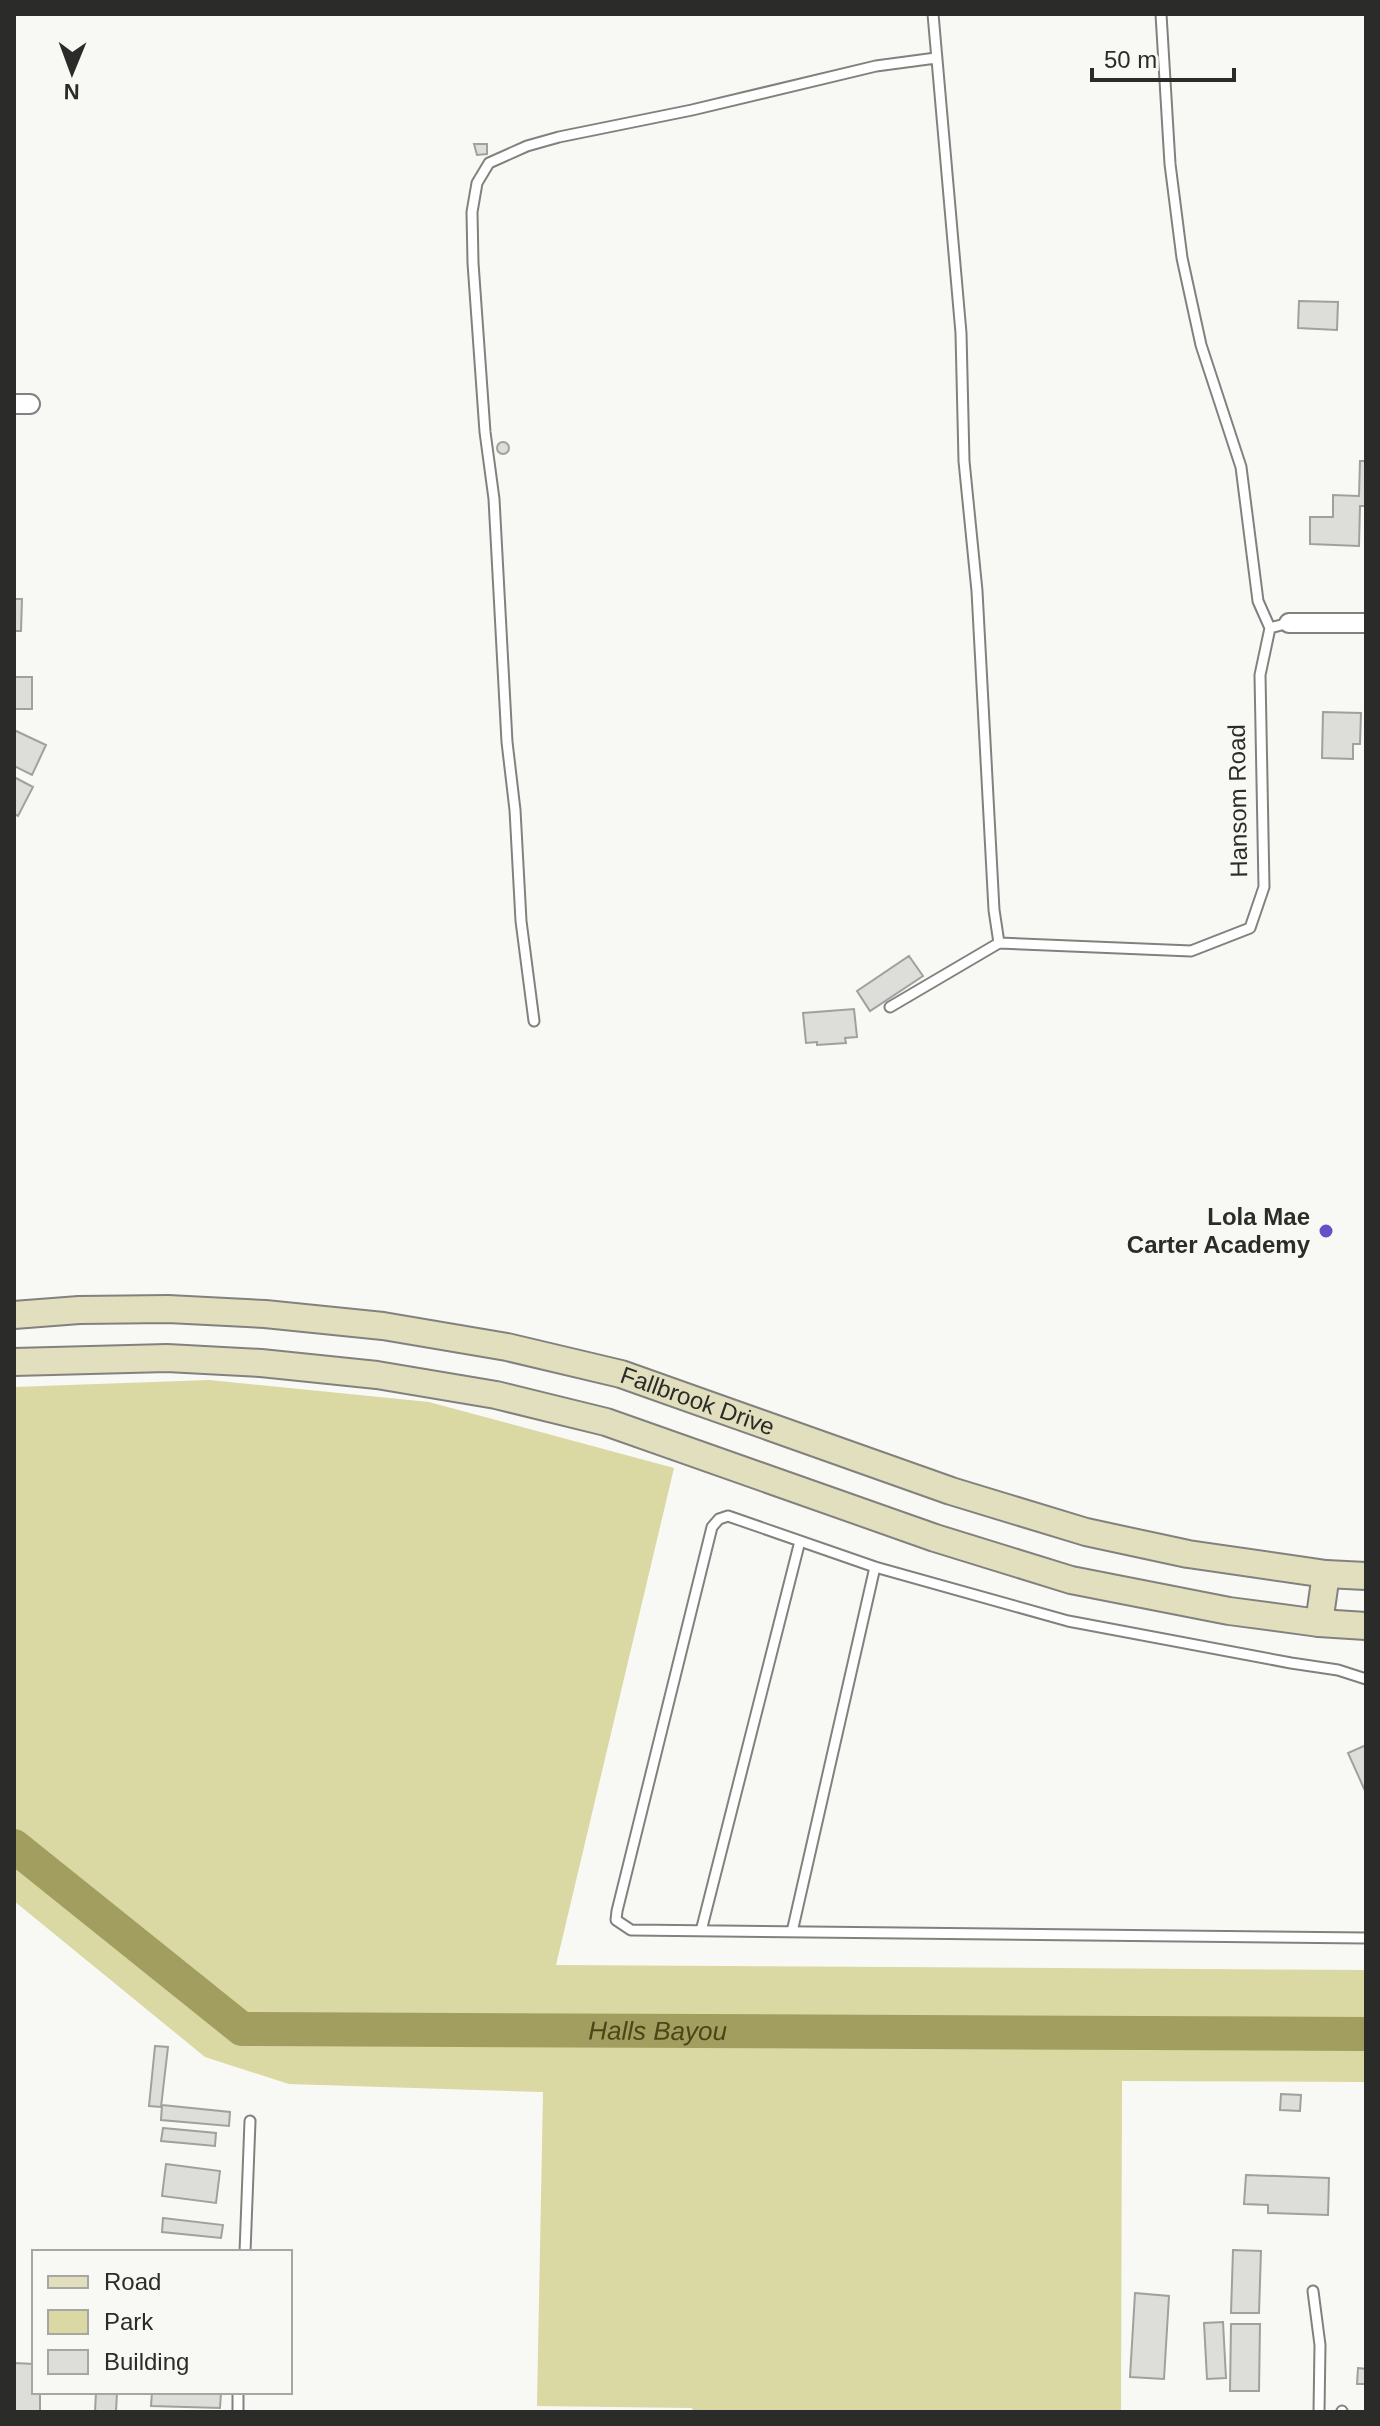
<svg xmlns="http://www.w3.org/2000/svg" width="1380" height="2426" font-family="Helvetica,sans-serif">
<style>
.green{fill:#dad8a3}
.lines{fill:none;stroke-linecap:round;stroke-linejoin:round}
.river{stroke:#a19e60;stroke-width:34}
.building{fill:#ddddd9;stroke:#a0a09d;stroke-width:2}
.service-casing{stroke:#82817e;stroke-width:13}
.minor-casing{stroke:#82817e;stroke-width:22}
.secondary-casing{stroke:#82817e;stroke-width:30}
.service{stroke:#fff;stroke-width:9}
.minor{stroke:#fff;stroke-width:18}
.secondary{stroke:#e1dfbd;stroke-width:26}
.poi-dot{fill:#6450c9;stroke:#f8f8f4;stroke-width:3}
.labels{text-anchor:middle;stroke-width:8;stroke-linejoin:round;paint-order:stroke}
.street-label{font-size:24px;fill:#2b2b29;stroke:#f8f8f4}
.poi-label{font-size:24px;font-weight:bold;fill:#2b2b29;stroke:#f8f8f4;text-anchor:end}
.water-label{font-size:26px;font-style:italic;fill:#4a4616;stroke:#f8f8f4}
</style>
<rect width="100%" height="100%" fill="#f8f8f4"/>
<path class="green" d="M 209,1380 L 429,1402 L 674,1468 L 556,1965 L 1366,1970 L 1366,2082 L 1122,2081 L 1121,2412 L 693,2412 L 692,2408 L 537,2406 L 543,2092 L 289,2084 L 205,2057 L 14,1901 L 14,1387 Z"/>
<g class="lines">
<path class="river" id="s1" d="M 14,1846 L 242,2029 L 1366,2034"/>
</g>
<path class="building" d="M 474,144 L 487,144 L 487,154 L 477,155 Z
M 1299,301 L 1338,302 L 1337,330 L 1298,328 Z
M497 448a6 6 0 1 1 12 0a6 6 0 1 1-12 0Z
M 1360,461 L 1366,461 L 1366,506 L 1360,506 L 1359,546 L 1310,544 L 1310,517 L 1333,517 L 1333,495 L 1359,496 Z
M 14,599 L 22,599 L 21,631 L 14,631 Z
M 14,677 L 32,677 L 32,709 L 14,709 Z
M 1323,712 L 1361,713 L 1360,744 L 1353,744 L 1353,759 L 1322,758 Z
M 14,730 L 46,745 L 32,775 L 14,766 Z
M 14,777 L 33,787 L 18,816 L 14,814 Z
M 909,956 L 923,976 L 870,1011 L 857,991 Z
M 854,1009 L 857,1037 L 845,1038 L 846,1043 L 817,1045 L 817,1042 L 806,1043 L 803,1013 Z
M 1366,1745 L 1366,1793 L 1348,1753 Z
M 155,2046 L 168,2047 L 161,2107 L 149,2106 Z
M 1281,2094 L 1301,2095 L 1300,2111 L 1280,2110 Z
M 162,2105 L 230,2112 L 229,2126 L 161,2120 Z
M 163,2128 L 216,2133 L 215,2146 L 161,2141 Z
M 166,2164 L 220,2171 L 216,2203 L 162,2196 Z
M 1246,2175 L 1329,2178 L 1328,2215 L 1268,2213 L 1268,2205 L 1244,2204 Z
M 163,2218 L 223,2225 L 221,2238 L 162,2232 Z
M 1233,2250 L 1261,2251 L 1259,2313 L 1231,2313 Z
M 1135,2293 L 1169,2296 L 1164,2379 L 1130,2377 Z
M 1223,2322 L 1226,2378 L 1207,2379 L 1204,2323 Z
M 1231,2324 L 1260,2324 L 1259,2391 L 1230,2391 Z
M 14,2363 L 34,2364 L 34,2392 L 40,2392 L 40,2412 L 14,2412 Z
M 1358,2368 L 1366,2369 L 1366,2384 L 1357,2384 Z
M 96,2392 L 117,2392 L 116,2412 L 95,2412 Z
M 152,2392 L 221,2393 L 220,2408 L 151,2406 Z"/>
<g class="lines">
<defs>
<path id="service" d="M 933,14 L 961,333 L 964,461 L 977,591 L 994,910 L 999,943
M 1161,14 L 1170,164 L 1182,258 L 1201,345 L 1241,467 L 1258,601 L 1270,628
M 890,1007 L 999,943 L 1191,951 L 1250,928 L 1264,887 L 1260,675 L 1270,628 L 1289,623
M 534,1021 L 521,921 L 515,810 L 507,742 L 494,499 L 485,432 L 473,263 L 472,212 L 477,183 L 489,163 L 527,146 L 559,137 L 692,110 L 876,66 L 936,58
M 1366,1679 L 1338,1670 L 1291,1663 L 1068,1621 L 875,1567 L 728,1516 L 719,1519 L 712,1527 L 617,1911 L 616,1920 L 631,1930 L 1366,1938
M 701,1931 L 800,1541
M 792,1932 L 875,1567
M 245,2252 L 250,2121
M 1313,2291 L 1320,2345 L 1319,2412
M 238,2412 L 238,2392
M 1342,2412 L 1342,2411"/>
<path id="minor" d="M 14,404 L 30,404
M 1289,623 L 1366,623"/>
<g id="secondary">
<path id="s2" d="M 14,1315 L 79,1310 L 168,1309 L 265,1314 L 383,1326 L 507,1347 L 621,1374 L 951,1491 L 1086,1532 L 1188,1554 L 1326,1574 L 1366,1576"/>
<path d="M 14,1362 L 167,1358 L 261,1363 L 377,1375 L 496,1395 L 606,1422 L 935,1538 L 1071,1580 L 1229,1611 L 1319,1623 L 1366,1626"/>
<path d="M 1319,1623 L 1326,1574"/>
</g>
</defs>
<use href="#service" class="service-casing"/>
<use href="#minor" class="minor-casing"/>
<use href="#secondary" class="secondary-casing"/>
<use href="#service" class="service"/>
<use href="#minor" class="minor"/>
<use href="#secondary" class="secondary"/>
</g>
<circle class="poi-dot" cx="1326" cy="1231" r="8"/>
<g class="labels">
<g class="street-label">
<text transform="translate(1238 801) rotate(-91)" y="8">Hansom Road</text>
<text dy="8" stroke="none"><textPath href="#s2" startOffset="694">Fallbrook Drive</textPath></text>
</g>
<g class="poi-label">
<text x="1310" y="1225">Lola Mae<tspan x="1310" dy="28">Carter Academy</tspan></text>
</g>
<g class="water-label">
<text dy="9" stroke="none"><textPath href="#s1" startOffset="708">Halls Bayou</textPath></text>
</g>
</g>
<rect width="1380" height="2426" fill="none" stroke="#2b2b29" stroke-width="32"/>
<rect x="32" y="2250" width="260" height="144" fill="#f8f8f4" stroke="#a6a6a3" stroke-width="2"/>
<rect x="48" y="2276" width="40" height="12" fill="#e1dfbd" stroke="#a6a6a3" stroke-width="2"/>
<text x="104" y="2290" font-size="24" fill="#2b2b29">Road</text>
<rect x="48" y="2310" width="40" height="24" fill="#dad8a3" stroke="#a6a6a3" stroke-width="2"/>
<text x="104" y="2330" font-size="24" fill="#2b2b29">Park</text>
<rect x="48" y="2350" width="40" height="24" fill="#ddddd9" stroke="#a6a6a3" stroke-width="2"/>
<text x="104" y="2370" font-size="24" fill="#2b2b29">Building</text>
<g transform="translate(72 72) rotate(181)" stroke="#f8f8f4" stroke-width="6" paint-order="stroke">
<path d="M0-6L14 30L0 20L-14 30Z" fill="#2b2b29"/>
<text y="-12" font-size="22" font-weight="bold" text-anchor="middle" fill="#2b2b29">N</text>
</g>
<path d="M1092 68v12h142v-12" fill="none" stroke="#2b2b29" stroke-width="4"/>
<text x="1104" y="68" font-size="24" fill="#2b2b29" stroke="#f8f8f4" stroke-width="6" paint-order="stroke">50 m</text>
</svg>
